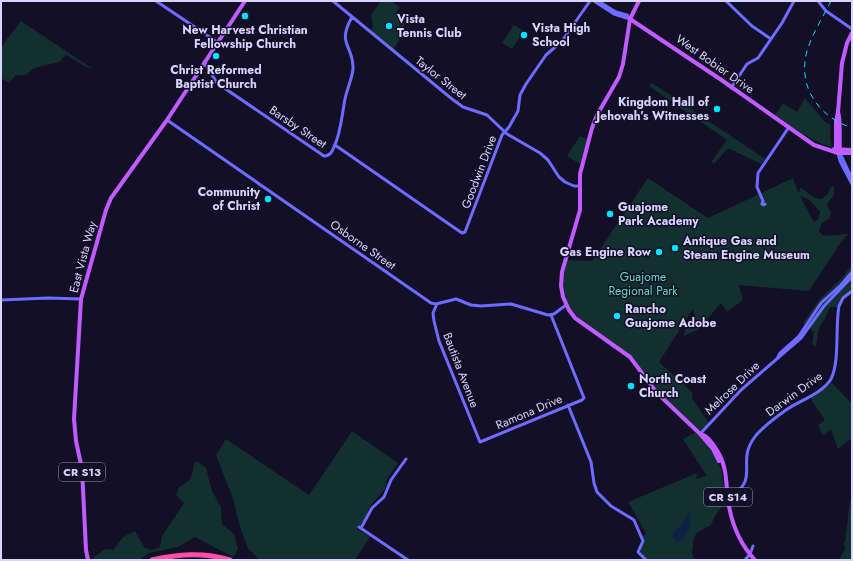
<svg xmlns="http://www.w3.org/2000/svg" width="853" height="561" font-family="Jost,sans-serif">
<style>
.green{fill:#12302f;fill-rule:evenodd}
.water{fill:#0c2248}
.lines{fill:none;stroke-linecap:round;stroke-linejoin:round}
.secondary{stroke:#6f6bff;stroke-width:3}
.primary{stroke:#c25bff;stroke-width:4}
.highway{stroke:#ff4fa3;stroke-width:5}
.tram{stroke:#00e5ff;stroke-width:1}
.rail{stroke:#00e5ff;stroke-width:1;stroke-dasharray:6 5;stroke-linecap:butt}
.poi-dot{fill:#00e5ff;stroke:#130f26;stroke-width:1.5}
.labels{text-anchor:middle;stroke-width:3;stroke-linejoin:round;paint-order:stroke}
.shield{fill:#130f26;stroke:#9e99be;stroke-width:1}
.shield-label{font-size:11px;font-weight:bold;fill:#d9d4ff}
.poi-label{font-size:12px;font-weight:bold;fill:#d9d4ff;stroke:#130f26;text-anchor:start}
.street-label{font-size:12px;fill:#d9d4ff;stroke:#130f26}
.park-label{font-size:12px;fill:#5fe0c0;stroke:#130f26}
</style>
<rect width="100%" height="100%" fill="#130f26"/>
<path class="green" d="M 381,1 L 391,1 L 400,7 L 396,13 L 405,20 L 402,35 L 393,50 L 370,31 L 373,27 L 371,15 Z
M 21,21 L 93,69 L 85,66 L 66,55 L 59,62 L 34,68 L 26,75 L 16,75 L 9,83 L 1,78 L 1,47 Z
M 514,25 L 524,31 L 512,49 L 502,43 Z
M 652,83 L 667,93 L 765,159 L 761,164 L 730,149 L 727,149 L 714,164 L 711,162 L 727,140 L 649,86 Z
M 805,98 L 825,122 L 831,125 L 830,137 L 832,147 C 811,142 793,127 775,115 L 783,103 L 797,112 Z
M 580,136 L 588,139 L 580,164 L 567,156 Z
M 648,178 L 708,218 L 793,178 L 799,194 L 800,187 L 815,198 L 821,199 C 826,196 829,194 830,188 L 834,185 L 834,195 L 827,204 L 831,213 L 829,219 L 822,223 L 819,231 L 823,236 L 848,234 L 837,247 L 837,248 L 809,291 L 739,285 L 743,300 L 727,312 L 721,303 L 698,330 L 683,336 L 688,323 L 695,316 L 693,309 L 659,362 L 692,392 L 692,398 L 709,423 L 700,435 L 708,445 L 721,468 L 726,501 L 715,516 L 711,525 L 698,532 L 694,537 L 692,552 L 694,560 L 646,560 L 638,552 L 642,543 L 642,537 L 646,533 L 628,502 L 697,473 L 696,479 L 707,476 L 683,439 L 696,432 C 682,418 669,404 656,390 C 652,385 646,379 643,374 C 639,368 638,363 633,358 C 612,337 564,321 562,287 C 561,279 564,269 566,260 L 592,261 ZM 800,196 C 809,198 815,205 820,212 L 818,219 L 814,222 Z
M 852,264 L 852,290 C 844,294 841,299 837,307 L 830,307 L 825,318 L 819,328 L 816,347 L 812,345 L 814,332 L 803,323 L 820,299 L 843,277 Z
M 832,383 L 852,404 L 852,438 L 838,449 L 831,429 L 823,436 L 818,425 L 825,420 L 810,398 Z
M 352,431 L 398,463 L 387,479 L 385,489 L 370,506 L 366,517 L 357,529 L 370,537 L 355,560 L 259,560 L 248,548 L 240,527 L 233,499 L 216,455 L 226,439 L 309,495 Z
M 197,461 L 206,468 L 212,491 L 221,507 L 222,524 L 234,534 L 238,549 L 233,557 L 195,537 L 178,547 L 149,553 L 139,560 L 93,560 L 93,558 L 105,549 L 113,550 L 123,537 L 135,531 L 145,548 L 152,550 L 160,547 L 162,536 L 184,503 L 176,495 L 179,487 C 191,481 192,477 194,463 Z
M 850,501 L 852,501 L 852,560 L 839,560 L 846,547 L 843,544 L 845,542 Z"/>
<path class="water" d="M 692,511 C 687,527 695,529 678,542 L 673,537 L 673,534 C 676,530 679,528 682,524 C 686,520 686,514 692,511 Z"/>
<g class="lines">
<path class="secondary" d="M 156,1 L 217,42
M 333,1 L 452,99 L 463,107 L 487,115 L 507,134 L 540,153 L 548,160 L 559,177 L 565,182 L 574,186 L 580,186
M 594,1 L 614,14 L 630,19
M 598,1 L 616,12 L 627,15 L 630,19
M 726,1 L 752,26 L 771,39
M 818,1 L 826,11 L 852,29
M 204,62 L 217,83 L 324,156 C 330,156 332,152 334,147 C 341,133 342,114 345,99 C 347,89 352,79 353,69 C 354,45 336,45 352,17
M 731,88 L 747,64 L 758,58 L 782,23 L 794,1
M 167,120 L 431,303 L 436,304 L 456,299 L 471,305 L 481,306 L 511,304 L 548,315 L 554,314 L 566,305
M 335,145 L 446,222 L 462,233 L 465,232 L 502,135 L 509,127 L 518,111 L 520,95 L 526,84 L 546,55 L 562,41 L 590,1
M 838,153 L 840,161 L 852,184
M 840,153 L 852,179
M 765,204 L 764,205 L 762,204 L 763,201 L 757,187 L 758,173 L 789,127
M 1,300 L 48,298 L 81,299
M 437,304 L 433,313 L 434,321 L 439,341 L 480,442 L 582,400 L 584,398 L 551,315
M 778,357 L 780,353 L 799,336 L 821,303 L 841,285 L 852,272
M 568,405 L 591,462 L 594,483 L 597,492 L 611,506 L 634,520 L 643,541 L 638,552 L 646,560
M 700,434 L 741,390 L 801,338 L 824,306 L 852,277
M 726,500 C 763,478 735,465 754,438 C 762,427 775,418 786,410 C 799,401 823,393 831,379 C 840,361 835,327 839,306 L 843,298 L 852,291
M 359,527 L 408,560
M 361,528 L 372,508 L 384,497 L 391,480 L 406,459
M 745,560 L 750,554 L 753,546"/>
<path class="primary" d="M 639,1 L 630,19 L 623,64 L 619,77 L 597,115 L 592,128 L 580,174 L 580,210 L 562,272 L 561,286 L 563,297 L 569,310 L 575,318 L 630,357 L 656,392 L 697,431 C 699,434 702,434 705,436 C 710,439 715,447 718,452 C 727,467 726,483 728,500 C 731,522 739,543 755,560
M 630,19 L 720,79 L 814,145 L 838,153 L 852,153
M 838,112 C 841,119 839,141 840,150
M 834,149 L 852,150
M 838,153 L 836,149 L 836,122 L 838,112 L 842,63 L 847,43 L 852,33
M 700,434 L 713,449 L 719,461
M 88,560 L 86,550 L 82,469 L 76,441 L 74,419 L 81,299 L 106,210 L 111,198 L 167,120 L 245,1"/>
<path class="highway" d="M 152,560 C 179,554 203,552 230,560"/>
<path class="tram" d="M 830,2 L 831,1"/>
<path class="rail" d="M 831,1 C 823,17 812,34 807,51 C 797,87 819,117 852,128"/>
</g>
<g class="poi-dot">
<circle cx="245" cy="16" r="4"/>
<circle cx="389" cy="26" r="4"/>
<circle cx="524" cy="35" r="4"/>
<circle cx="216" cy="56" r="4"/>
<circle cx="717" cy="109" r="4"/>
<circle cx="268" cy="199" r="4"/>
<circle cx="610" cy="214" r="4"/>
<circle cx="675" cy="248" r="4"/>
<circle cx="659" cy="252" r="4"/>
<circle cx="617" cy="316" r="4"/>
<circle cx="631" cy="386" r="4"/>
</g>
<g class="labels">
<g class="shield">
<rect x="59" y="463" width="46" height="18" rx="3"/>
<rect x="704" y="488" width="48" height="18" rx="3"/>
</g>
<g class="shield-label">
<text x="82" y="476">CR S13</text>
<text x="728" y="501">CR S14</text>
</g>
<g class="poi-label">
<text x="397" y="23">Vista<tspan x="397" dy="14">Tennis Club</tspan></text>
<text x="532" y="32">Vista High<tspan x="532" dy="14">School</tspan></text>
<text x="245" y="34" text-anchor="middle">New Harvest Christian<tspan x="245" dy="14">Fellowship Church</tspan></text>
<text x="216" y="74" text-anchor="middle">Christ Reformed<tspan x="216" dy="14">Baptist Church</tspan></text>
<text x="709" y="106" text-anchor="end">Kingdom Hall of<tspan x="709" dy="14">Jehovah’s Witnesses</tspan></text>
<text x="260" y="196" text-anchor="end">Community<tspan x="260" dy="14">of Christ</tspan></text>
<text x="618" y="211">Guajome<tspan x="618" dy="14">Park Academy</tspan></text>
<text x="683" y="245">Antique Gas and<tspan x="683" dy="14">Steam Engine Museum</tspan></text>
<text x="651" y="256" text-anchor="end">Gas Engine Row</text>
<text x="625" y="313">Rancho<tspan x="625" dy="14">Guajome Adobe</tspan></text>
<text x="639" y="383">North Coast<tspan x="639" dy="14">Church</tspan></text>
</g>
<g class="street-label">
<text transform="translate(715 64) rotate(35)" y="4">West Bobier Drive</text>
<text transform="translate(441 78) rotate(38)" y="4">Taylor Street</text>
<text transform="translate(298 127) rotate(34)" y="4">Barsby Street</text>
<text transform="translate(479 172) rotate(-69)" y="4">Goodwin Drive</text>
<text transform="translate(363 245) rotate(35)" y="4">Osborne Street</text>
<text transform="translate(83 257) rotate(-75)" y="4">East Vista Way</text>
<text transform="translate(461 370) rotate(69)" y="4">Bautista Avenue</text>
<text transform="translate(732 388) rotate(-44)" y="4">Melrose Drive</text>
<text transform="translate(794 394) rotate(-36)" y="4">Darwin Drive</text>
<text transform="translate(529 412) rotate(-23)" y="4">Ramona Drive</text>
</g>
<g class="park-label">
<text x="643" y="281">Guajome<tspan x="643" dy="14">Regional Park</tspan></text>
</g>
</g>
<rect width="853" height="561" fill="none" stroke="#d9d4ff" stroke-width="4"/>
</svg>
